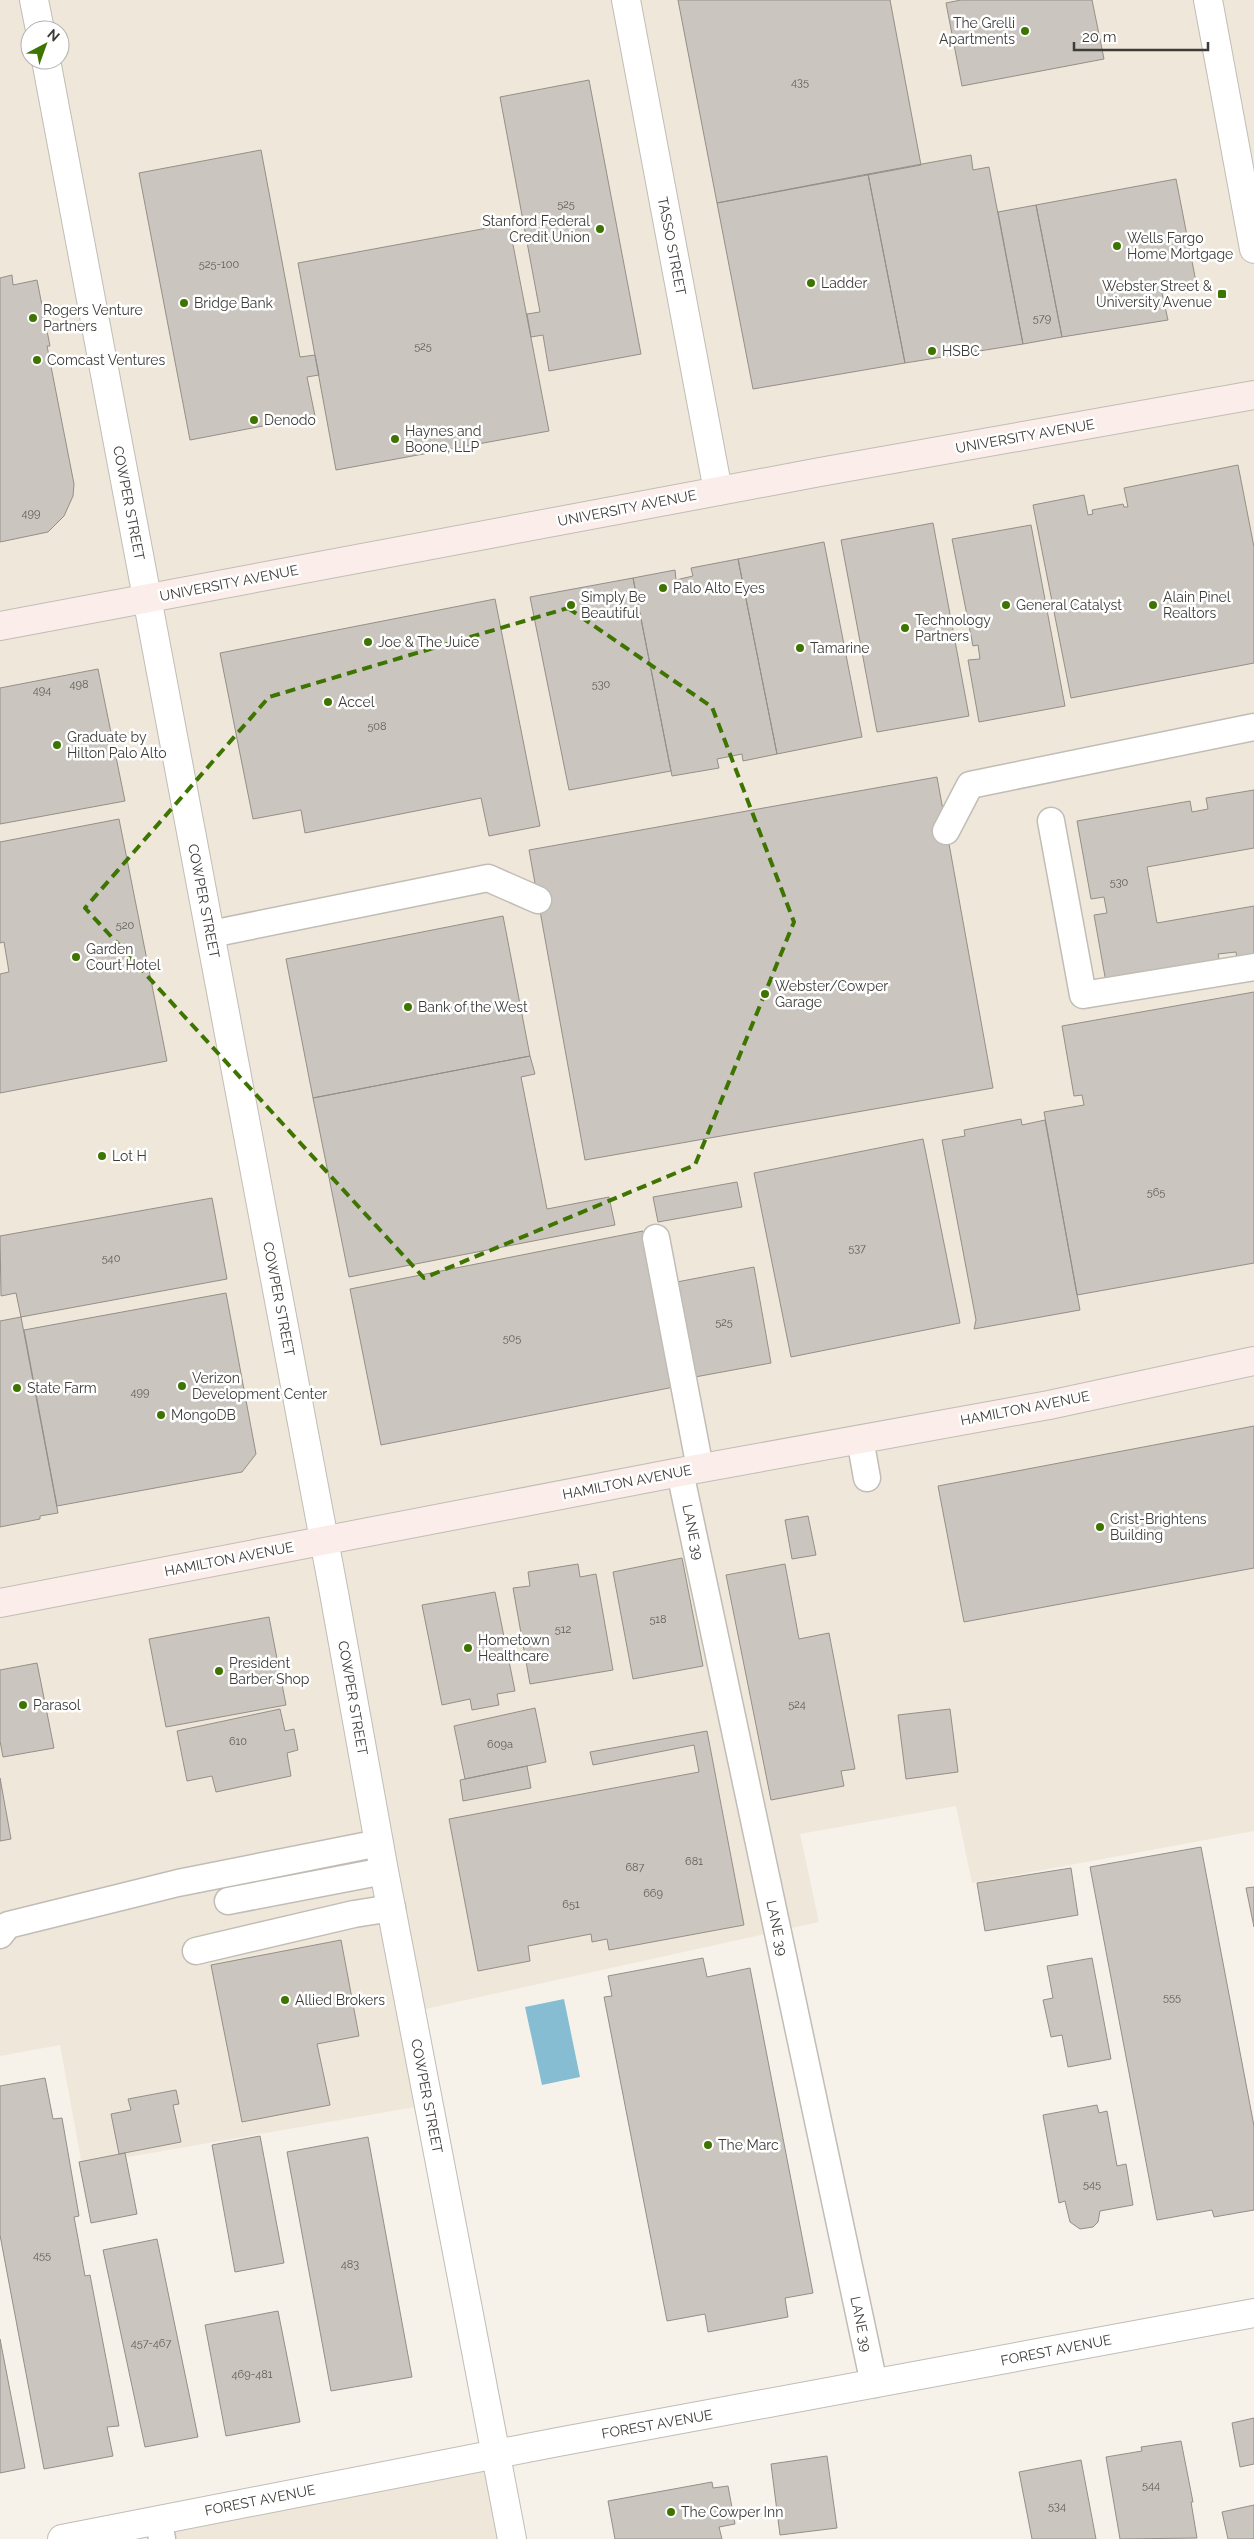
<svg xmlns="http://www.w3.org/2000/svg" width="1254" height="2539" font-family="Raleway,sans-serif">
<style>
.built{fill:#efe7d9;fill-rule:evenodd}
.water{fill:#87bdd3}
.building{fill:#cac5be;stroke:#948f88}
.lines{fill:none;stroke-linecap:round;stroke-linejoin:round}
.lane-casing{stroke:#c1bdb6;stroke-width:29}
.street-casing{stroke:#c1bdb6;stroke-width:30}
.secondary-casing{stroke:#c1bdb6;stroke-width:30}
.lane{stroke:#fff;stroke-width:26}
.street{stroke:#fff;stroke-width:28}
.secondary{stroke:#fbedea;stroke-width:28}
.marked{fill:none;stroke:#3e7400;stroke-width:4;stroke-dasharray:10 6;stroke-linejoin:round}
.poi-dot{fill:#3e7400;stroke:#fff;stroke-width:2}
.labels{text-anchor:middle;stroke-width:5;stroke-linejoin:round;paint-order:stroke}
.number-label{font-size:11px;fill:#615e5a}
.poi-label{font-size:14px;fill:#3e3c39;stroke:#fff;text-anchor:start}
.street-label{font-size:14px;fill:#3e3c39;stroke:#fff}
</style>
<rect width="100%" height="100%" fill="#f6f2ea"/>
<path class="built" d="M 0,0 L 1254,0 L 1254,1831 L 972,1883 L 956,1806 L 800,1834 L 819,1922 L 421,2010 L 438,2103 L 82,2165 L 60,2045 L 0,2056 ZM 30,30 L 60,30 L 60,60 L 30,60 Z
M 496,2454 L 510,2539 L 162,2539 L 159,2521 Z"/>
<path class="water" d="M 564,1999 L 580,2077 L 542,2085 L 525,2007 Z"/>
<path class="building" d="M 678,0 L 890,0 L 921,165 L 717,203 Z
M 961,0 L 1092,0 L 1104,59 L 962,86 L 946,3 Z
M 589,80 L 641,354 L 549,371 L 543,335 L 531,337 L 527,314 L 540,312 L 500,97 Z
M 261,150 L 300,357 L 315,355 L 319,375 L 307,377 L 315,416 L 190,440 L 139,173 Z
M 971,155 L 973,170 L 989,167 L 1023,344 L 905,363 L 868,174 Z
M 868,174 L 905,363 L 753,389 L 717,203 Z
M 1176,179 L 1197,287 L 1162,293 L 1168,320 L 1062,337 L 1036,205 Z
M 1036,205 L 1062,337 L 1023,344 L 998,212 Z
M 509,224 L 549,431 L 336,470 L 298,263 Z
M 12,275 L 13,285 L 37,280 L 50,346 L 47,346 L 74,484 L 73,496 L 64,516 L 48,532 L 0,542 L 0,278 Z
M 1238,465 L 1254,547 L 1254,663 L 1071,698 L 1033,505 L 1084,495 L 1088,515 L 1093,514 L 1092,510 L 1123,504 L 1124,507 L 1128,507 L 1124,488 Z
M 933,523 L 969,716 L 877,732 L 841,540 Z
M 1031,525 L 1065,706 L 979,722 L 968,660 L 980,659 L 978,645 L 973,646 L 952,539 Z
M 824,542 L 862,737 L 777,754 L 738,559 Z
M 738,559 L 777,754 L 743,761 L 742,754 L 717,759 L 719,768 L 672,776 L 633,578 L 675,570 L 676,580 L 693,576 L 691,568 Z
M 633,578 L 671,771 L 569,790 L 530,597 Z
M 495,599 L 540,826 L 489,836 L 481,798 L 305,833 L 301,810 L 253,819 L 220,653 Z
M 98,669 L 125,801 L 0,824 L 0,688 Z
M 937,777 L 993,1088 L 585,1160 L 529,850 Z
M 1254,790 L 1254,848 L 1147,867 L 1157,923 L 1254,906 L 1254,962 L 1238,964 L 1236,952 L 1218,954 L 1221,968 L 1107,988 L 1094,915 L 1107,913 L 1104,897 L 1091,899 L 1077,821 L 1190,801 L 1192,812 L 1208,809 L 1206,798 Z
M 119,819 L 167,1061 L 0,1093 L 0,974 L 9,972 L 4,942 L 0,943 L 0,842 Z
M 503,916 L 530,1056 L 313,1098 L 286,959 Z
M 1254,992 L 1254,1263 L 1077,1295 L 1044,1112 L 1084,1105 L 1082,1095 L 1074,1096 L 1062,1026 Z
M 530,1056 L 535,1074 L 521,1077 L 547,1209 L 609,1197 L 615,1225 L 349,1277 L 313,1098 Z
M 1021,1119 L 1022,1125 L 1045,1120 L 1080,1310 L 974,1329 L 976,1320 L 942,1140 L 965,1136 L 964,1130 Z
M 923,1139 L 960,1323 L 791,1357 L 754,1173 Z
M 737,1182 L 742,1207 L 658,1222 L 653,1197 Z
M 212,1198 L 227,1279 L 21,1317 L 16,1293 L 1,1296 L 0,1236 Z
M 643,1231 L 674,1387 L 381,1445 L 350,1289 Z
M 754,1267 L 771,1363 L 695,1377 L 677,1282 Z
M 226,1293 L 256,1454 L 242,1472 L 57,1506 L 24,1330 Z
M 21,1317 L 58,1513 L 40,1516 L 40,1519 L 0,1527 L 0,1321 Z
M 1254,1426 L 1254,1568 L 964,1622 L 938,1486 Z
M 808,1516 L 816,1555 L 792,1559 L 785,1520 Z
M 682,1558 L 703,1666 L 633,1679 L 613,1572 Z
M 578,1564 L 580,1577 L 596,1574 L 613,1670 L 530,1684 L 513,1588 L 530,1586 L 528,1572 Z
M 785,1564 L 799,1639 L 829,1633 L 855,1769 L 841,1771 L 844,1786 L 771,1800 L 726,1575 Z
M 495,1592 L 515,1691 L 497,1694 L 499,1705 L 472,1710 L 470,1699 L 442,1705 L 422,1605 Z
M 269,1617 L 286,1705 L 166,1727 L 149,1639 Z
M 37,1663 L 54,1748 L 3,1757 L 0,1741 L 0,1670 Z
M 535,1708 L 546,1762 L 465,1779 L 454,1726 Z
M 280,1709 L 285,1731 L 294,1729 L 298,1750 L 287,1753 L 291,1776 L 216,1792 L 212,1776 L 187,1781 L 177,1731 Z
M 950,1709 L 958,1772 L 906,1779 L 898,1715 Z
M 707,1731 L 744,1925 L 609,1950 L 607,1939 L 592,1942 L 591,1934 L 528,1946 L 530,1961 L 478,1971 L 449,1819 L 699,1772 L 694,1745 L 593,1765 L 590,1752 Z
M 527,1766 L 531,1788 L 463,1801 L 460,1780 Z
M 0,1778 L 11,1839 L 0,1841 Z
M 1201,1847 L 1254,2126 L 1254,2210 L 1214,2217 L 1212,2210 L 1157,2220 L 1090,1867 Z
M 1071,1868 L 1078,1915 L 985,1931 L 977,1883 Z
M 1254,1887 L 1254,1927 L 1246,1888 Z
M 341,1940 L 359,2036 L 317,2044 L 330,2105 L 242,2122 L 211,1965 Z
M 703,1958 L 707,1977 L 750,1968 L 813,2293 L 785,2298 L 788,2317 L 708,2332 L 705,2314 L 667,2321 L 604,1997 L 612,1996 L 608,1976 Z
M 1092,1958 L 1111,2059 L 1068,2067 L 1062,2035 L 1051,2037 L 1043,2000 L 1053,1998 L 1047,1966 Z
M 45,2078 L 53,2119 L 62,2118 L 79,2216 L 74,2217 L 85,2276 L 90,2275 L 119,2426 L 107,2427 L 113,2456 L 44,2469 L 0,2235 L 0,2086 Z
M 176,2090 L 179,2104 L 173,2105 L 181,2142 L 119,2154 L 111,2114 L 131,2110 L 128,2099 Z
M 1097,2105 L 1099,2113 L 1107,2111 L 1117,2166 L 1126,2164 L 1133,2205 L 1100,2211 L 1098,2222 L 1093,2227 L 1080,2229 L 1070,2222 L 1065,2201 L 1059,2203 L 1043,2115 Z
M 260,2136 L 284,2263 L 235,2272 L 212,2145 Z
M 368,2137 L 412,2377 L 331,2391 L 287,2152 Z
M 125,2153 L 137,2214 L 91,2223 L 79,2162 Z
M 157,2239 L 198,2437 L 145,2447 L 103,2250 Z
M 278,2311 L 300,2422 L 226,2436 L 205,2325 Z
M 0,2339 L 25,2468 L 0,2473 Z
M 1254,2418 L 1254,2464 L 1240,2467 L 1232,2423 Z
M 1181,2441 L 1193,2502 L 1191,2502 L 1197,2538 L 1120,2539 L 1106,2457 L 1142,2451 L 1141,2447 Z
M 827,2456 L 837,2528 L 780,2535 L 771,2464 Z
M 1081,2460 L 1096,2539 L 1032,2539 L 1019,2472 Z
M 712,2482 L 713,2488 L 728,2486 L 735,2524 L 719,2527 L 722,2539 L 615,2539 L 608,2501 Z
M 1254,2505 L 1254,2539 L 1228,2539 L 1222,2512 Z"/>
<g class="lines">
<defs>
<path id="lane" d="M 1051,821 L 1083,995 L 1254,967
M 946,831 L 970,785 L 1254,727
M 211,934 L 488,878 L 538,900
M 656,1238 L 700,1468
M 860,1439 L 867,1478
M 680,1472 L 874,2384
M 228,1901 L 384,1871
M 0,1935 L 8,1925 L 178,1883 L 379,1843
M 196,1951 L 354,1914 L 392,1908
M 159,2521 L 162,2539"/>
<path id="street" d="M 34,0 L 40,30
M 626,0 L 718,491
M 1208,0 L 1254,249
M 46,60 L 334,1593 L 384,1871 L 512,2539
M 62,2539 L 558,2442 L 1254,2313"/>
<path id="secondary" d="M 0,626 L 820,472 L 1254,395
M 0,1603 L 680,1472 L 1049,1405 L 1254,1361"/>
</defs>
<use href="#lane" class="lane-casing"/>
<use href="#street" class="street-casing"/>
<use href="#secondary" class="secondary-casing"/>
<use href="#lane" class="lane"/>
<use href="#street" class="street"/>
<use href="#secondary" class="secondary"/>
</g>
<path class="marked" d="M 568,608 L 712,707 L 794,922 L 695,1165 L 424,1278 L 85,908 L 269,697 Z"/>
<g class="poi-dot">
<circle cx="1025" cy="31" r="5"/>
<circle cx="600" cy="229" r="5"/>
<circle cx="1117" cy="246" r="5"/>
<circle cx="811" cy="283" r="5"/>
<rect x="1217" y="289" width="10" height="10" rx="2.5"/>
<circle cx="184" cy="303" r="5"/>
<circle cx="33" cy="318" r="5"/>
<circle cx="932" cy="351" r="5"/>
<circle cx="37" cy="360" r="5"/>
<circle cx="254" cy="420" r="5"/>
<circle cx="395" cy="439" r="5"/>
<circle cx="663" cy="588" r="5"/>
<circle cx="571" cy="605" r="5"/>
<circle cx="1006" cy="605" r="5"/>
<circle cx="1153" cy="605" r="5"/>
<circle cx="905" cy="628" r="5"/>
<circle cx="368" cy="642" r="5"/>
<circle cx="800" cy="648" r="5"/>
<circle cx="328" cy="702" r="5"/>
<circle cx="57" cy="745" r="5"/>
<circle cx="76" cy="957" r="5"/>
<circle cx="765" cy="994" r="5"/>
<circle cx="408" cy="1007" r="5"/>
<circle cx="102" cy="1156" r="5"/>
<circle cx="182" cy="1386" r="5"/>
<circle cx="17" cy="1388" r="5"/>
<circle cx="161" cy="1415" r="5"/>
<circle cx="1100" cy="1527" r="5"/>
<circle cx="468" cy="1648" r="5"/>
<circle cx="219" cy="1671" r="5"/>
<circle cx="23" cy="1705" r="5"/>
<circle cx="285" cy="2000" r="5"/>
<circle cx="708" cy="2145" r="5"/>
<circle cx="671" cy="2512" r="5"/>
</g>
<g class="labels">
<g class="number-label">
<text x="800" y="86">435</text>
<text x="566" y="208">525</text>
<text x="219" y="268">525-100</text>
<text x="1042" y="322">579</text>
<text x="423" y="350">525</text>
<text x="31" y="517">499</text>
<text x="79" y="688">498</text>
<text x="601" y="688">530</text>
<text x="42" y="694">494</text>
<text x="377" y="730">508</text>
<text x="1119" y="886">530</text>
<text x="125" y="929">520</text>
<text x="1156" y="1196">565</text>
<text x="857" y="1252">537</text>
<text x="111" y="1262">540</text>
<text x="724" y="1326">525</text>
<text x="512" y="1342">505</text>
<text x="140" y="1396">499</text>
<text x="658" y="1623">518</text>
<text x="563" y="1633">512</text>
<text x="797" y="1708">524</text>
<text x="238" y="1745">610</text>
<text x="500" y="1748">609a</text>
<text x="694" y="1865">681</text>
<text x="635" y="1871">687</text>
<text x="653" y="1897">669</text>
<text x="571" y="1908">651</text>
<text x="1172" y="2001">555</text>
<text x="1092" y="2188">545</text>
<text x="42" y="2259">455</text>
<text x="350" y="2268">483</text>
<text x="151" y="2347">457-467</text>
<text x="252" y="2378">469-481</text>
<text x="1151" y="2489">544</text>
<text x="1057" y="2510">534</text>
</g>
<g class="poi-label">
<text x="1015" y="28" text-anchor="end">The Grelli<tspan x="1015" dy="16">Apartments</tspan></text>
<text x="590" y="226" text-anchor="end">Stanford Federal<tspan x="590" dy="16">Credit Union</tspan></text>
<text x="1127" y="243">Wells Fargo<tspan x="1127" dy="16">Home Mortgage</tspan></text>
<text x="821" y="288">Ladder</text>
<text x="1212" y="291" text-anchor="end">Webster Street &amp;<tspan x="1212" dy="16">University Avenue</tspan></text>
<text x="194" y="308">Bridge Bank</text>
<text x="43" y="315">Rogers Venture<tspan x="43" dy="16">Partners</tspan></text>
<text x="942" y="356">HSBC</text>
<text x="47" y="365">Comcast Ventures</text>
<text x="264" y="425">Denodo</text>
<text x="405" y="436">Haynes and<tspan x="405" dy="16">Boone, LLP</tspan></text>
<text x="673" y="593">Palo Alto Eyes</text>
<text x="581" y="602">Simply Be<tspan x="581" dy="16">Beautiful</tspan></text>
<text x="1163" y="602">Alain Pinel<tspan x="1163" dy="16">Realtors</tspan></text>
<text x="1016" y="610">General Catalyst</text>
<text x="915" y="625">Technology<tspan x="915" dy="16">Partners</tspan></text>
<text x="378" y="647">Joe &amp; The Juice</text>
<text x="810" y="653">Tamarine</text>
<text x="338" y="707">Accel</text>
<text x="67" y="742">Graduate by<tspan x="67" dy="16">Hilton Palo Alto</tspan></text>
<text x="86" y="954">Garden<tspan x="86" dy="16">Court Hotel</tspan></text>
<text x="775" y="991">Webster/Cowper<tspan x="775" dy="16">Garage</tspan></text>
<text x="418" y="1012">Bank of the West</text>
<text x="112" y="1161">Lot H</text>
<text x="192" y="1383">Verizon<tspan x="192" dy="16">Development Center</tspan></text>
<text x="27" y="1393">State Farm</text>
<text x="171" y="1420">MongoDB</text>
<text x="1110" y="1524">Crist-Brightens<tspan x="1110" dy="16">Building</tspan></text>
<text x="478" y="1645">Hometown<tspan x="478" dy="16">Healthcare</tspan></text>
<text x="229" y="1668">President<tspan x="229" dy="16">Barber Shop</tspan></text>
<text x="33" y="1710">Parasol</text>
<text x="295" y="2005">Allied Brokers</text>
<text x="718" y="2150">The Marc</text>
<text x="681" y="2517">The Cowper Inn</text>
</g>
<g class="street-label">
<text transform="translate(672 246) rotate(79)" y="5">TASSO STREET</text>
<text transform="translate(1025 436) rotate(-10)" y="5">UNIVERSITY AVENUE</text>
<text transform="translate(129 503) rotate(79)" y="5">COWPER STREET</text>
<text transform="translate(627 508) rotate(-11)" y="5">UNIVERSITY AVENUE</text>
<text transform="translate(229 583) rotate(-11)" y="5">UNIVERSITY AVENUE</text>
<text transform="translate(204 901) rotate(79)" y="5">COWPER STREET</text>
<text transform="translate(279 1299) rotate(79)" y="5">COWPER STREET</text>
<text transform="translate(1025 1408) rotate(-11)" y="5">HAMILTON AVENUE</text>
<text transform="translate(627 1482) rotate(-11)" y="5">HAMILTON AVENUE</text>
<text transform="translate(693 1532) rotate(78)" y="5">LANE 39</text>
<text transform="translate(229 1559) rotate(-11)" y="5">HAMILTON AVENUE</text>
<text transform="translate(353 1698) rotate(80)" y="5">COWPER STREET</text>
<text transform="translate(777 1928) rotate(78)" y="5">LANE 39</text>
<text transform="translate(427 2096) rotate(79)" y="5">COWPER STREET</text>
<text transform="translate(861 2324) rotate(78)" y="5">LANE 39</text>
<text transform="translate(1056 2350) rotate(-11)" y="5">FOREST AVENUE</text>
<text transform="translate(657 2424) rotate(-10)" y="5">FOREST AVENUE</text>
<text transform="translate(260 2500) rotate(-11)" y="5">FOREST AVENUE</text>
</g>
</g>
<g transform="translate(45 45) rotate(41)"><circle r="24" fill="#ffffff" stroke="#b2b1b0"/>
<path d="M0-4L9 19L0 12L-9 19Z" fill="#3e7400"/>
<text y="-8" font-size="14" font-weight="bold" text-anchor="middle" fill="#3e3c39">N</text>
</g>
<path d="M1074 42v8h134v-8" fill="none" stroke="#3e3c39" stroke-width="2.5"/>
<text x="1082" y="42" font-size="15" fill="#3e3c39" stroke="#ffffff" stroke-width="4" paint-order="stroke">20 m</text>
</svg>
